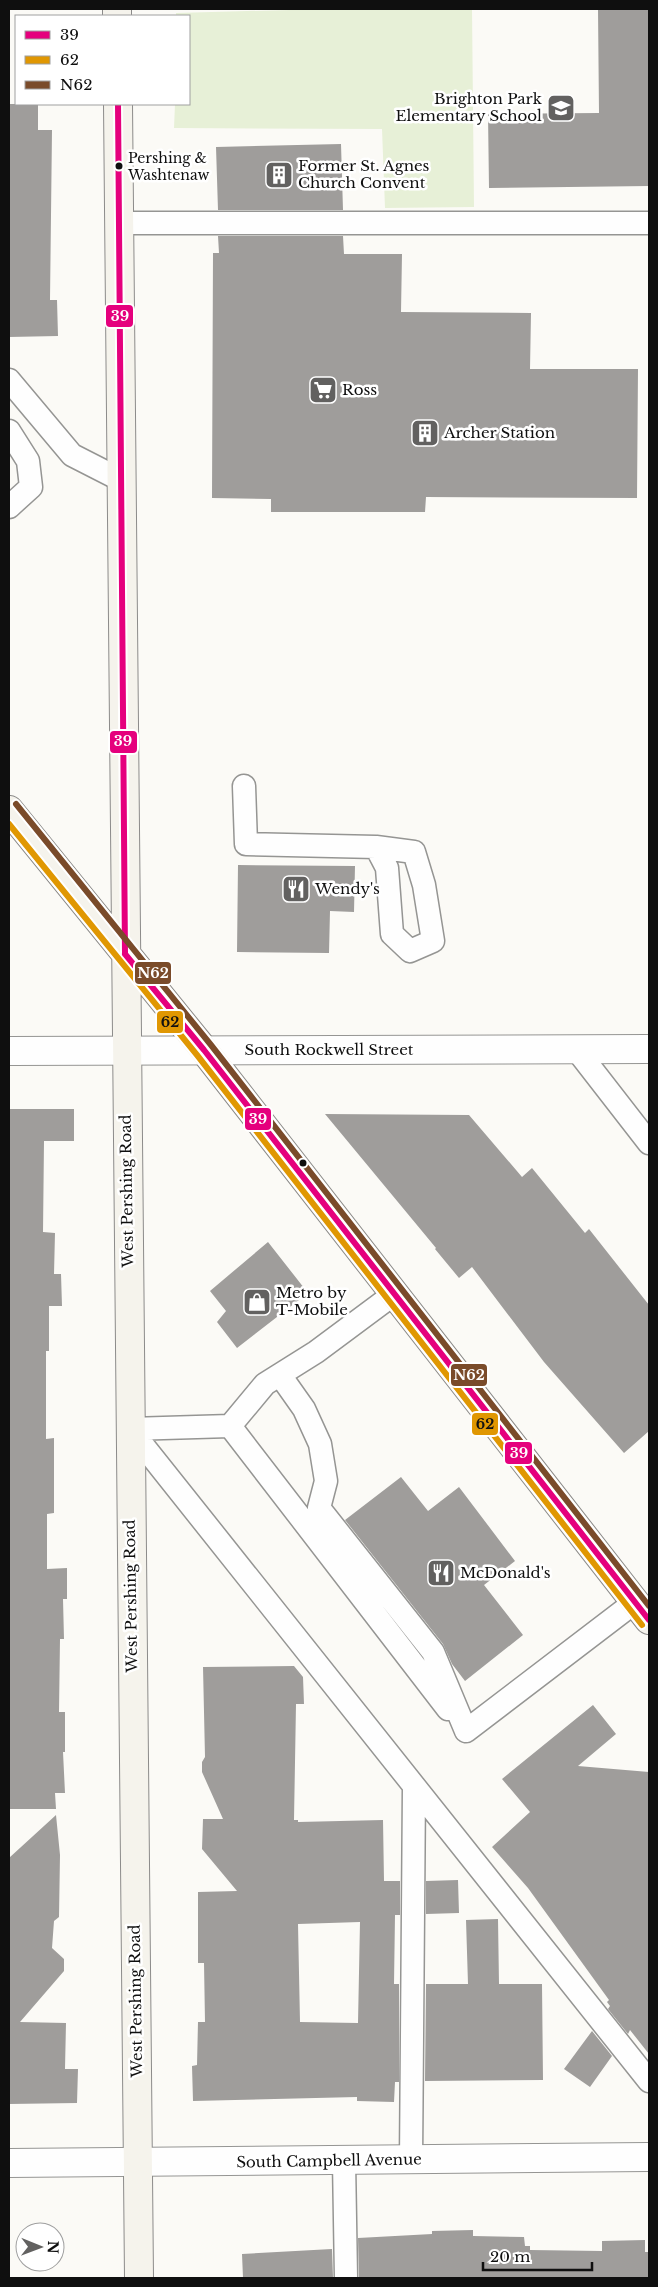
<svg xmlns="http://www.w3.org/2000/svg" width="658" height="2287" font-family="'Libre Baskerville',serif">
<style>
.green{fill:#e7f0d7}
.building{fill:#9f9d9b;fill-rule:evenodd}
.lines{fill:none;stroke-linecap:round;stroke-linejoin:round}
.lane-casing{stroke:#959593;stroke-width:25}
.street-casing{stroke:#959593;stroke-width:30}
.secondary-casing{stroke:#8c8b8a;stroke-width:30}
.lane{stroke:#fefefe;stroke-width:22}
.street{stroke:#fefefe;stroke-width:28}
.secondary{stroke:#f5f3ec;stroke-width:28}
.bus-1-casing{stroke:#fff;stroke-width:10}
.bus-2-casing{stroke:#fff;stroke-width:10}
.bus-3-casing{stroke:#fff;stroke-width:10}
.bus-1{stroke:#e5007d;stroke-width:6}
.bus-2{stroke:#e09702;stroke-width:6}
.bus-3{stroke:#7a4b2a;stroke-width:6}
.bus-dot{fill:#0f0f0f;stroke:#fff;stroke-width:2}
.labels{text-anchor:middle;stroke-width:5;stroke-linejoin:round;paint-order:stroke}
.bus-label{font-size:14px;fill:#0f0f0f;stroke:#fff;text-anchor:start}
.poi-label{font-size:15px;fill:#0f0f0f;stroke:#fff;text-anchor:start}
.street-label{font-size:15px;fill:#0f0f0f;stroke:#fff}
.line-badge{stroke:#fff;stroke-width:2}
.badge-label{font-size:14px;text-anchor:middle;font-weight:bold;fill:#fff}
.pale-badge-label{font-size:14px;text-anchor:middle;font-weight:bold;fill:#111}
</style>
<rect width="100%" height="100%" fill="#fbfaf6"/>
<path class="green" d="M 325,9 L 472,9 L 474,207 L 385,208 L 382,129 L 174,128 L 175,104 L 189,104 L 189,16 L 176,16 L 176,13 Z"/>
<path class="building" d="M 598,9 L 649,10 L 649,186 L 489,188 L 488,114 L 599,113 Z
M 9,104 L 38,104 L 38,130 L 52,130 L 50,300 L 57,300 L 58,336 L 9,337 Z
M 341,144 L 343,210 L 218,210 L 216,147 Z
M 218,236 L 343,236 L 344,254 L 402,254 L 401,312 L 531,313 L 530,369 L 638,369 L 637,498 L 426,497 L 425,512 L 271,512 L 271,499 L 212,498 L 213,253 L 219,253 Z
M 238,865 L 355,866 L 354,912 L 330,911 L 329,953 L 237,952 Z
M 9,1109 L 74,1109 L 74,1141 L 44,1141 L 43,1232 L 55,1233 L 54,1274 L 61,1274 L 62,1306 L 49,1306 L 49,1351 L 46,1351 L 46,1439 L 54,1438 L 54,1513 L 47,1514 L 47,1569 L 67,1568 L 67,1599 L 63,1599 L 64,1639 L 60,1639 L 59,1712 L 65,1712 L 65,1752 L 63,1752 L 65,1793 L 55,1793 L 56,1809 L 9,1809 Z
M 325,1114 L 469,1115 L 522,1177 L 532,1168 L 585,1233 L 589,1229 L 649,1305 L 649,1431 L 624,1453 L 544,1362 L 472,1267 L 459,1278 L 435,1249 L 436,1248 Z
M 268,1242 L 308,1293 L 237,1348 L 217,1322 L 226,1311 L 210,1291 Z
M 401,1477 L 428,1511 L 459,1487 L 515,1561 L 484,1585 L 523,1635 L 465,1681 L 452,1664 L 443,1644 L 345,1520 Z
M 294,1666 L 303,1677 L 304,1704 L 296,1704 L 294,1820 L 298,1820 L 298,1822 L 383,1820 L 384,1881 L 400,1881 L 400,1915 L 395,1915 L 394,1984 L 399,1984 L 399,2082 L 395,2082 L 394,2102 L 357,2101 L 357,2097 L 193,2101 L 192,2066 L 197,2065 L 198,2022 L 205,2022 L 204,1963 L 198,1963 L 198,1892 L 237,1891 L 202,1849 L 203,1819 L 223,1819 L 202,1772 L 202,1762 L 205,1757 L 203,1667 ZM 360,1922 L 358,2023 L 300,2022 L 298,1924 Z
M 593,1705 L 616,1734 L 578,1766 L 649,1772 L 649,2054 L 630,2030 L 628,2034 L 608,2009 L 610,2006 L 607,2002 L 609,2000 L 528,1888 L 492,1847 L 530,1812 L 502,1779 Z
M 56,1815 L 60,1855 L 59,1917 L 54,1921 L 52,1948 L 64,1959 L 64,1971 L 20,2022 L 66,2023 L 65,2069 L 78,2069 L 77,2103 L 9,2104 L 9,1858 Z
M 458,1880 L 459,1913 L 426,1914 L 426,1881 Z
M 498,1919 L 499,1984 L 542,1984 L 543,2080 L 425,2081 L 426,1984 L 468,1984 L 466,1920 Z
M 592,2031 L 612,2056 L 590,2087 L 564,2069 Z
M 473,2230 L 473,2236 L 524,2237 L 525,2246 L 530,2246 L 530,2250 L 602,2251 L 602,2241 L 645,2240 L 645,2252 L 649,2252 L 649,2278 L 359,2278 L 358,2238 L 432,2234 L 432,2231 Z
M 332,2249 L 333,2278 L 243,2278 L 242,2254 Z"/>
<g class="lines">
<defs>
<path id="lane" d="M 119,223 L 649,223
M 9,380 L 72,455 L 121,480
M 9,431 L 28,461 L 31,487 L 9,507
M 244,786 L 246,844 L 376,847 L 414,852 L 424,885 L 433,941 L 410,951 L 392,934 L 387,868 L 376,847
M 576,1049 L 649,1143
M 280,1375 L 304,1409 L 320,1444 L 326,1481 L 319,1508 L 433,1652 L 466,1731
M 230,1426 L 448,1709
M 130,1429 L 649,2081
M 130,1429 L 230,1426 L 265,1384 L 316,1352 L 394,1294
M 466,1731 L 635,1602
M 344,2161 L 346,2278
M 411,2161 L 414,1787"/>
<path id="street" d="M 9,1051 L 649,1049
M 9,2163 L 649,2157"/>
<path id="secondary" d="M 117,9 L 117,16
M 118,104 L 139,2278
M 9,810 L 204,1050 L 649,1620"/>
</defs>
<use href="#lane" class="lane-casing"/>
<use href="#street" class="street-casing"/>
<use href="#secondary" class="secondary-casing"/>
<use href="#lane" class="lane"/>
<use href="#street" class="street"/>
<use href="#secondary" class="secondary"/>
<defs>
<path id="bus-1" d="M 118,104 L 125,954
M 125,954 L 204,1050 L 649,1620"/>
<path id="bus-2" d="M 9,824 L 197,1055 L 642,1625"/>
<path id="bus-3" d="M 16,804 L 211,1045 L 649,1606"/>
</defs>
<use href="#bus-1" class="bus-1-casing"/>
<use href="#bus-2" class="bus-2-casing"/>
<use href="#bus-3" class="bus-3-casing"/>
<use href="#bus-1" class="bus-1"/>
<use href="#bus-2" class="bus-2"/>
<use href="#bus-3" class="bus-3"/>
</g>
<defs>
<symbol id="school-square" viewBox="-11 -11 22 22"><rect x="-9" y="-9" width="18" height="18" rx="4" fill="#626160" stroke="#fff"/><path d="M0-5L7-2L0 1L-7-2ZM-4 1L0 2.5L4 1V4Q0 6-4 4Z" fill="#fff"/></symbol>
<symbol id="building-square" viewBox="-11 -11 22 22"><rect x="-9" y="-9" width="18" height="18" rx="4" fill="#626160" stroke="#fff"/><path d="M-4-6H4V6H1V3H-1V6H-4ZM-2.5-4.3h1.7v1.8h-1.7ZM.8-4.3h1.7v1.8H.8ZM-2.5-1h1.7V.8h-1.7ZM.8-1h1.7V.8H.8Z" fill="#fff"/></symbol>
<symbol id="supermarket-square" viewBox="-11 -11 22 22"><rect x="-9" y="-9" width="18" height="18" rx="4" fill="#626160" stroke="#fff"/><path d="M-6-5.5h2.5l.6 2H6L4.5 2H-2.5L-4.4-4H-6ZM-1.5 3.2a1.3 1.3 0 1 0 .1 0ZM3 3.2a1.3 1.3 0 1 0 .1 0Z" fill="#fff"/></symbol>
<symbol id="restaurant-square" viewBox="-11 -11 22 22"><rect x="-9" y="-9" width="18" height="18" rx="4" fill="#626160" stroke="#fff"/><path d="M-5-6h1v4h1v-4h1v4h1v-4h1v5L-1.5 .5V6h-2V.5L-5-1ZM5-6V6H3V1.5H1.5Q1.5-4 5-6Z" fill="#fff"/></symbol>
<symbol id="shop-square" viewBox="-11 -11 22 22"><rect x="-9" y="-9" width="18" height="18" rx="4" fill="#626160" stroke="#fff"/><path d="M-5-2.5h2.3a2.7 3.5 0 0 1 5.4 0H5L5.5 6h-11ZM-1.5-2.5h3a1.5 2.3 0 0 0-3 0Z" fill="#fff"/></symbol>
</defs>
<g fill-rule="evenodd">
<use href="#school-square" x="545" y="92" width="32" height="32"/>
<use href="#building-square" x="263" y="159" width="32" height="32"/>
<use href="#supermarket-square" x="307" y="374" width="32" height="32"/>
<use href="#building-square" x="409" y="417" width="32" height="32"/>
<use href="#restaurant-square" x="280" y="873" width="32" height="32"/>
<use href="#shop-square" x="241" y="1286" width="32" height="32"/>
<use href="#restaurant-square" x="425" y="1557" width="32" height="32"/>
</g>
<g class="bus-dot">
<circle cx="119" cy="166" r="4.5"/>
<circle cx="303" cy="1163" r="4.5"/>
</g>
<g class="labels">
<g class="bus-label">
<text x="128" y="163">Pershing &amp;<tspan x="128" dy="17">Washtenaw</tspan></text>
</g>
<g class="poi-label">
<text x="542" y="104" text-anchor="end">Brighton Park<tspan x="542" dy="17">Elementary School</tspan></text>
<text x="298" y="171">Former St. Agnes<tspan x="298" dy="17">Church Convent</tspan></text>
<text x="342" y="395">Ross</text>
<text x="444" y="438">Archer Station</text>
<text x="315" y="894">Wendy's</text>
<text x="276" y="1298">Metro by<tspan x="276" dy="17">T-Mobile</tspan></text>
<text x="460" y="1578">McDonald's</text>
</g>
<g class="street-label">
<text x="329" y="1055">South Rockwell Street</text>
<text transform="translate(127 1191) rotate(-91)" y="5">West Pershing Road</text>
<text transform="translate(131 1596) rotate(-91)" y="5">West Pershing Road</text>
<text transform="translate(136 2001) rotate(-91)" y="5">West Pershing Road</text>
<text transform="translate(329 2161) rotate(-1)" y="5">South Campbell Avenue</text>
</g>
</g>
<g class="line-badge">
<rect x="105" y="304" width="29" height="24" rx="5" fill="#e5007d"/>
<rect x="109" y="730" width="29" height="24" rx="5" fill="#e5007d"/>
<rect x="134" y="961" width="38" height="24" rx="5" fill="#7a4b2a"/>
<rect x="156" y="1010" width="28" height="24" rx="5" fill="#e09702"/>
<rect x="244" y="1107" width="28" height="24" rx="5" fill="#e5007d"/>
<rect x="450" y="1363" width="38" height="24" rx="5" fill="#7a4b2a"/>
<rect x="471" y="1412" width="28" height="24" rx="5" fill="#e09702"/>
<rect x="504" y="1441" width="29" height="24" rx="5" fill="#e5007d"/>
</g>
<g class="badge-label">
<text x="120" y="321">39</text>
<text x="123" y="746">39</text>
<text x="153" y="978">N62</text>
<text x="258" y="1124">39</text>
<text x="469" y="1380">N62</text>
<text x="519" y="1458">39</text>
</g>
<g class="pale-badge-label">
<text x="170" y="1027">62</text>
<text x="485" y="1429">62</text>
</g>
<rect width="658" height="2287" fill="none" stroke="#0f0f0f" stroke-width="20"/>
<rect x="15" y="15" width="175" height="90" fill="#ffffff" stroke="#9f9f9f"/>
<rect x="25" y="31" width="25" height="8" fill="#e5007d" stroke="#9f9f9f"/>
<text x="60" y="40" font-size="15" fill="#0f0f0f">39</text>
<rect x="25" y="56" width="25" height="8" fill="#e09702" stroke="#9f9f9f"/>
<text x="60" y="65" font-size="15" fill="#0f0f0f">62</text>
<rect x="25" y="81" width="25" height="8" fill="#7a4b2a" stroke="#9f9f9f"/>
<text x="60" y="90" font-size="15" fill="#0f0f0f">N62</text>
<g transform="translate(40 2247) rotate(91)"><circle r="24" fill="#ffffff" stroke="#9f9f9f"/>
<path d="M0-4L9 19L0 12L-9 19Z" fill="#626160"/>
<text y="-8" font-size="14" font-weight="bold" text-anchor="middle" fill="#0f0f0f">N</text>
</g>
<path d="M483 2262v8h109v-8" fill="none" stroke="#0f0f0f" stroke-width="2.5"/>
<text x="490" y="2262" font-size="15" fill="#0f0f0f" stroke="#ffffff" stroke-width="4" paint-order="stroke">20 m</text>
</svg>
